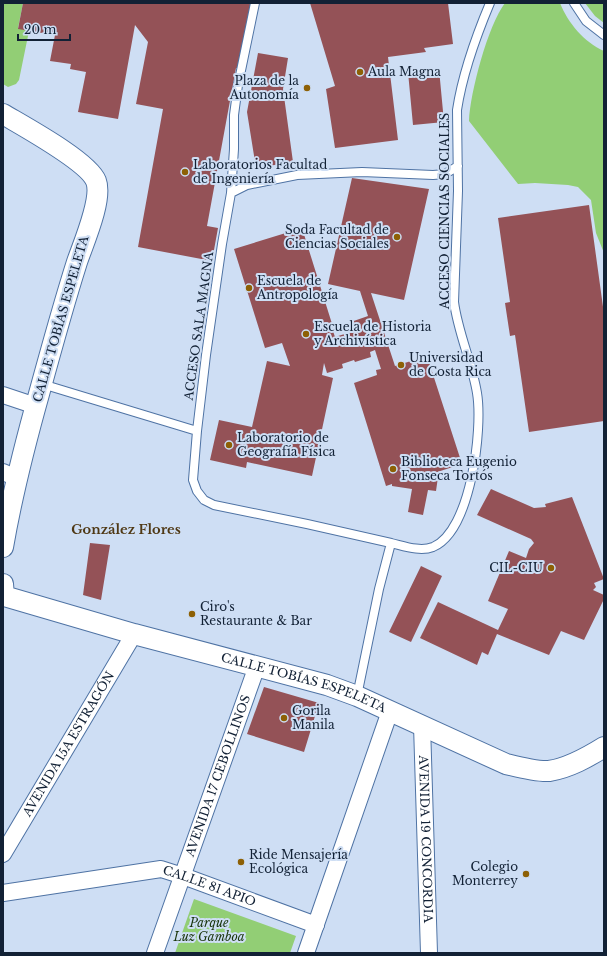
<svg xmlns="http://www.w3.org/2000/svg" width="607" height="956" font-family="'Libre Baskerville',serif">
<style>
.green{fill:#92ce75}
.building{fill:#945257}
.lines{fill:none;stroke-linecap:round;stroke-linejoin:round}
.service-casing{stroke:#4f73a4;stroke-width:10}
.minor-casing{stroke:#4f73a4;stroke-width:18}
.tertiary-casing{stroke:#4f73a4;stroke-width:22}
.service{stroke:#fff;stroke-width:8}
.minor{stroke:#fff;stroke-width:16}
.tertiary{stroke:#fff;stroke-width:20}
.poi-dot{fill:#8d6005;stroke:#cedef4;stroke-width:1.5}
.labels{text-anchor:middle;stroke-width:4;stroke-linejoin:round;paint-order:stroke}
.poi-label{font-size:12px;fill:#122135;stroke:#cedef4;text-anchor:start}
.street-label{font-size:12px;fill:#122135;stroke:#cedef4}
.park-label{font-size:12px;font-style:italic;fill:#1a350c;stroke:#cedef4}
.neighbourhood-label{font-size:13px;font-weight:bold;fill:#4f3814;stroke:#cedef4}
</style>
<rect width="100%" height="100%" fill="#cedef4"/>
<path class="green" d="M 3,3 L 23,3 L 18,28 L 29,31 L 19,80 L 16,84 L 8,87 L 3,84 Z
M 505,3 L 560,3 C 568,23 584,42 604,51 L 604,253 L 596,233 L 591,200 L 578,187 L 568,185 L 535,183 L 518,184 L 469,121 C 470,93 488,25 505,3 Z
M 585,3 L 604,3 L 604,23 L 595,16 Z
M 194,899 L 296,936 L 290,953 L 175,953 Z"/>
<path class="building" d="M 23,3 L 253,3 L 241,69 L 236,68 L 207,226 L 218,228 L 212,261 L 138,247 L 163,109 L 136,104 L 148,42 L 135,25 L 118,119 L 78,112 L 86,72 L 70,69 L 71,64 L 50,61 L 55,35 L 18,29 Z
M 310,3 L 448,3 L 453,44 L 424,48 L 426,52 L 388,57 L 398,140 L 335,148 L 326,89 L 335,86 Z
M 258,53 L 288,58 L 283,89 L 293,162 L 256,168 L 247,112 Z
M 439,69 L 444,122 L 413,125 L 408,72 Z
M 352,178 L 429,189 L 404,300 L 371,293 L 395,366 L 427,356 L 462,464 L 428,475 L 438,477 L 436,491 L 428,490 L 423,515 L 408,512 L 412,489 L 392,486 L 392,484 L 386,486 L 354,383 L 377,375 L 376,370 L 381,369 L 375,350 L 370,352 L 371,357 L 355,362 L 354,360 L 342,364 L 343,368 L 327,373 L 324,363 L 322,375 L 333,378 L 312,476 L 247,462 L 246,468 L 210,460 L 219,420 L 252,427 L 267,361 L 290,366 L 282,343 L 265,348 L 234,249 L 302,228 L 333,327 L 321,330 L 321,332 L 332,328 L 335,337 L 351,332 L 348,323 L 368,316 L 360,291 L 328,284 Z
M 589,205 L 604,314 L 604,421 L 529,432 L 515,335 L 510,336 L 505,303 L 510,302 L 498,218 Z
M 491,489 L 534,508 L 546,507 L 545,504 L 572,497 L 604,579 L 594,583 L 596,587 L 593,590 L 604,595 L 604,599 L 584,640 L 561,631 L 549,655 L 497,634 L 488,655 L 482,652 L 477,665 L 420,638 L 438,602 L 498,630 L 508,609 L 488,601 L 509,551 L 526,558 L 529,549 L 534,543 L 531,539 L 477,515 Z
M 90,543 L 110,545 L 101,600 L 83,595 Z
M 421,566 L 442,576 L 411,642 L 389,632 Z
M 264,687 L 319,703 L 304,752 L 247,734 Z"/>
<g class="lines">
<defs>
<path id="service" d="M 574,3 L 586,21 L 604,35
M 231,193 L 234,149 L 234,115 L 238,85 L 255,3
M 42,384 L 197,431
M 391,543 L 307,524 L 214,505 L 204,500 L 197,491 L 193,480 L 197,431 L 206,355 L 222,244 L 231,193 L 247,185 L 297,175 L 362,172 L 433,175 L 445,174 L 458,166
M 357,696 L 379,589 L 391,543 C 404,546 420,552 433,547 C 471,531 483,429 477,393 C 472,362 458,333 454,302 L 458,191 L 457,110 C 462,77 477,34 490,3"/>
<g id="minor">
<path d="M 3,395 L 36,406"/>
<path d="M 3,472 L 17,478"/>
<path id="s1" d="M 422,725 L 429,953"/>
<path id="s2" d="M 3,854 L 134,634"/>
<path id="s3" d="M 3,893 L 161,869 L 183,876 L 316,925"/>
<path id="s4" d="M 155,953 L 257,666"/>
<path d="M 306,953 L 390,711"/>
</g>
<g id="tertiary">
<path d="M 3,114 C 23,126 88,161 96,181 C 103,199 83,244 77,262 C 63,306 51,350 39,394 C 25,444 12,495 3,547"/>
<path id="s5" d="M 3,584 L 4,596 L 134,634 L 327,685 L 357,696 L 506,764 C 518,767 537,772 549,771 C 569,768 588,757 604,747"/>
</g>
</defs>
<use href="#service" class="service-casing"/>
<use href="#minor" class="minor-casing"/>
<use href="#tertiary" class="tertiary-casing"/>
<use href="#service" class="service"/>
<use href="#minor" class="minor"/>
<use href="#tertiary" class="tertiary"/>
</g>
<g class="poi-dot">
<circle cx="360" cy="72" r="4"/>
<circle cx="307" cy="88" r="4"/>
<circle cx="185" cy="172" r="4"/>
<circle cx="397" cy="237" r="4"/>
<circle cx="249" cy="288" r="4"/>
<circle cx="306" cy="334" r="4"/>
<circle cx="401" cy="365" r="4"/>
<circle cx="229" cy="445" r="4"/>
<circle cx="393" cy="469" r="4"/>
<circle cx="551" cy="568" r="4"/>
<circle cx="192" cy="614" r="4"/>
<circle cx="284" cy="718" r="4"/>
<circle cx="241" cy="862" r="4"/>
<circle cx="526" cy="874" r="4"/>
</g>
<g class="labels">
<g class="poi-label">
<text x="368" y="76">Aula Magna</text>
<text x="299" y="85" text-anchor="end">Plaza de la<tspan x="299" dy="14">Autonomía</tspan></text>
<text x="193" y="169">Laboratorios Facultad<tspan x="193" dy="14">de Ingeniería</tspan></text>
<text x="389" y="234" text-anchor="end">Soda Facultad de<tspan x="389" dy="14">Ciencias Sociales</tspan></text>
<text x="257" y="285">Escuela de<tspan x="257" dy="14">Antropología</tspan></text>
<text x="314" y="331">Escuela de Historia<tspan x="314" dy="14">y Archivística</tspan></text>
<text x="409" y="362">Universidad<tspan x="409" dy="14">de Costa Rica</tspan></text>
<text x="237" y="442">Laboratorio de<tspan x="237" dy="14">Geografía Física</tspan></text>
<text x="401" y="466">Biblioteca Eugenio<tspan x="401" dy="14">Fonseca Tortós</tspan></text>
<text x="543" y="572" text-anchor="end">CIL-CIU</text>
<text x="200" y="611">Ciro's<tspan x="200" dy="14">Restaurante &amp; Bar</tspan></text>
<text x="292" y="715">Gorila<tspan x="292" dy="14">Manila</tspan></text>
<text x="249" y="859">Ride Mensajería<tspan x="249" dy="14">Ecológica</tspan></text>
<text x="518" y="871" text-anchor="end">Colegio<tspan x="518" dy="14">Monterrey</tspan></text>
</g>
<g class="street-label">
<text transform="translate(445 211) rotate(-90)" y="4">ACCESO CIENCIAS SOCIALES</text>
<text transform="translate(61 319) rotate(-74)" y="4">CALLE TOBÍAS ESPELETA</text>
<text transform="translate(199 326) rotate(-82)" y="4">ACCESO SALA MAGNA</text>
<text dy="4" stroke="none"><textPath href="#s5" startOffset="324">CALLE TOBÍAS ESPELETA</textPath></text>
<text dy="4" stroke="none"><textPath href="#s2" startOffset="128">AVENIDA 15A ESTRAGÓN</textPath></text>
<text dy="4" stroke="none"><textPath href="#s4" startOffset="188">AVENIDA 17 CEBOLLINOS</textPath></text>
<text dy="4" stroke="none"><textPath href="#s1" startOffset="114">AVENIDA 19 CONCORDIA</textPath></text>
<text dy="4" stroke="none"><textPath href="#s3" startOffset="211">CALLE 81 APIO</textPath></text>
</g>
<g class="park-label">
<text x="209" y="927">Parque<tspan x="209" dy="14">Luz Gamboa</tspan></text>
</g>
<g class="neighbourhood-label">
<text x="126" y="534">González Flores</text>
</g>
</g>
<rect width="607" height="956" fill="none" stroke="#122135" stroke-width="8"/>
<path d="M18 34v6h52v-6" fill="none" stroke="#122135" stroke-width="2"/>
<text x="24" y="34" font-size="12" fill="#122135" stroke="#cedef4" stroke-width="3" paint-order="stroke">20 m</text>
</svg>
